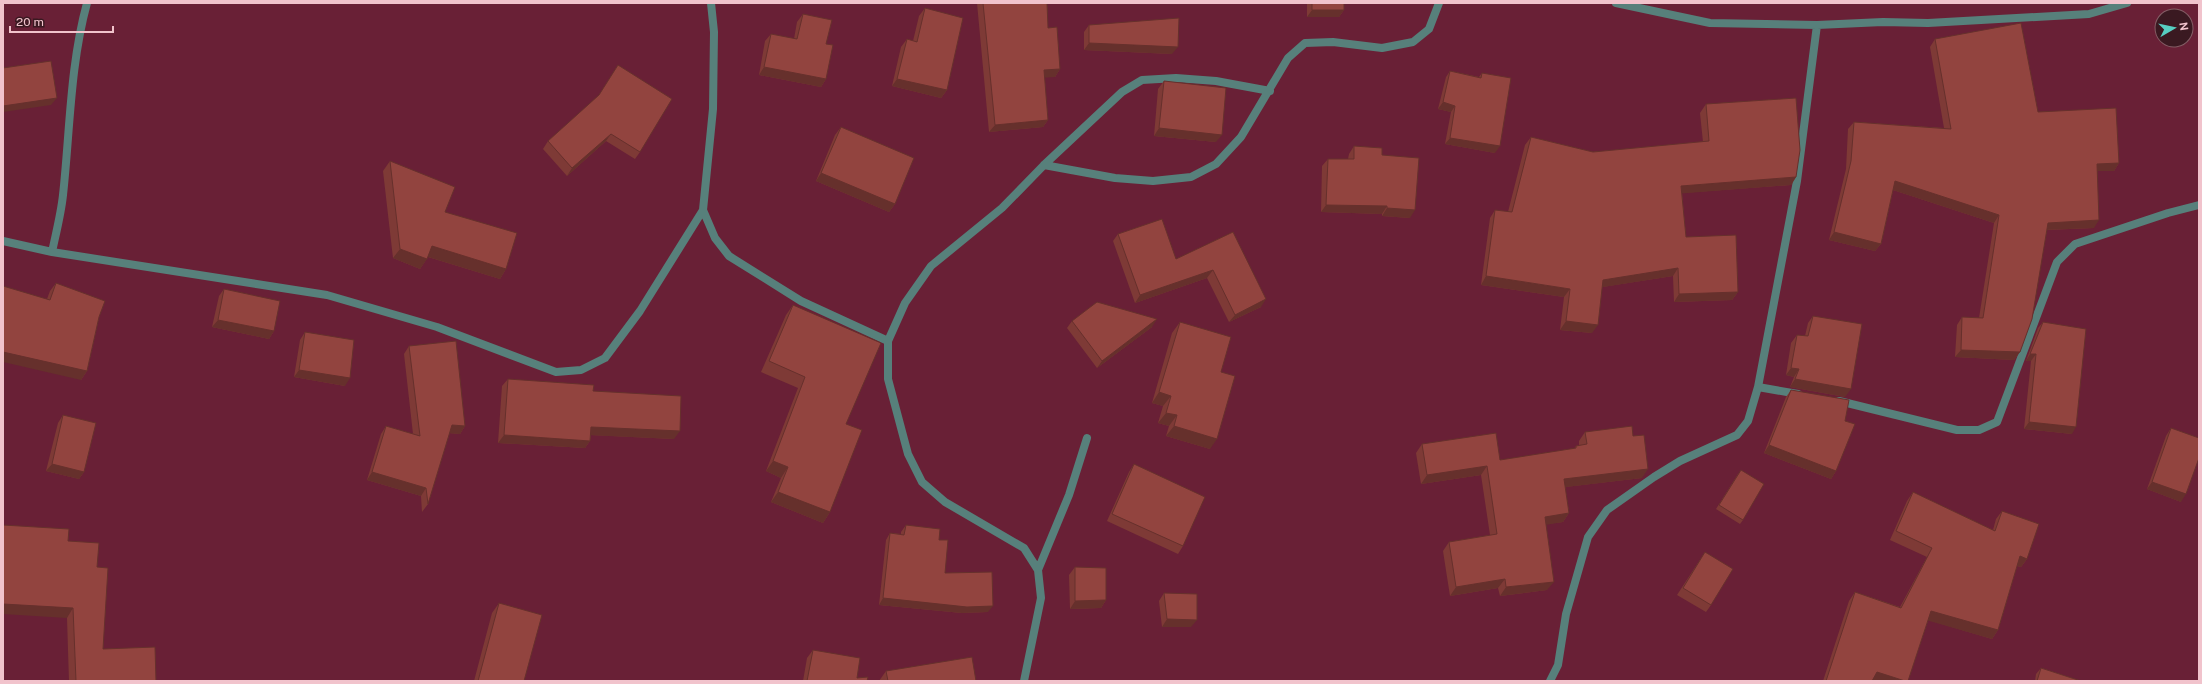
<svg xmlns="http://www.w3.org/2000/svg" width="2202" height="684" font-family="'Public Sans',sans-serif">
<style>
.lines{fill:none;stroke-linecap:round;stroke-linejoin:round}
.street{stroke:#57807b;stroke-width:8}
.wall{fill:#7e3a36}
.shaded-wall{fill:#66302c}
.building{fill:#92443f;stroke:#66302c}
</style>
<rect width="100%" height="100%" fill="#692036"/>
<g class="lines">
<path class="street" d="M 711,3 L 714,32 L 713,109 L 703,210 L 715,238 L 729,256 L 801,301 L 888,341
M 1616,3 L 1710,23 L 1817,25 L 1883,22 L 1928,23 L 2089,14 L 2127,3
M 1044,165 L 1115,178 L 1153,181 L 1191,177 L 1216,164 L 1241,137 L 1288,58 L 1305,43 L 1333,42 L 1382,48 L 1413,42 L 1429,29 L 1439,3
M 3,241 L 52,252 L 327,295 L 437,327 L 556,372 L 581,370 L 605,358 L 640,311 L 703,210
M 52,252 C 56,233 61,214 63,195 C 70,131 70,65 87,3
M 1758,387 L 1798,394
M 1839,401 L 1957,430 L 1979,430 L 1997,422 L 2057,262 L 2075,244 L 2168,213 L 2199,205
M 1038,570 L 1069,495 L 1087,438
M 1024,681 L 1041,598 L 1038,570 L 1024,548 L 945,502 L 922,482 L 908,454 L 888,379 L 888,341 L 905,303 L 931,266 L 1002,208 L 1044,165 L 1122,92 L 1142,80 L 1176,78 L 1216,81 L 1270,91
M 1550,681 L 1558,665 L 1566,614 L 1588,537 L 1607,510 L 1654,477 L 1680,461 L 1737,435 L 1748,421 L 1758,387 L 1797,181 L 1817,25"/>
</g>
<path class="wall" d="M 977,3 L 1047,3 L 1048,28 L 1060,69 L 1055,77 L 1044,77 L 1048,120 L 1043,127 L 989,132 Z
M 1307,3 L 1344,3 L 1344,10 L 1339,17 L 1307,17 Z
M 925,8 L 947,90 L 941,98 L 892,86 L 901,47 L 907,39 L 913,41 L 919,16 Z
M 803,14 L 826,44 L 826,79 L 821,87 L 759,75 L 765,41 L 771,34 L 794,39 L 797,22 Z
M 1089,25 L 1172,54 L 1084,50 L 1084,32 Z
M 1935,39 L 2038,112 L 2119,163 L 2114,171 L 2097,171 L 2094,228 L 2047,230 L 2020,352 L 2014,360 L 1955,357 L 1957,325 L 1962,317 L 1979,318 L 1994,223 L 1893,190 L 1881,244 L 1875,251 L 1829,240 L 1846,169 L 1848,129 L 1854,122 L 1944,128 L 1930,47 Z
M 618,65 L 640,152 L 635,159 L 606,141 L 567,176 L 543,149 L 548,141 L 598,97 Z
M 1450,71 L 1479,77 L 1482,73 L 1495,153 L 1445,144 L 1451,112 L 1438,109 L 1446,77 Z
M 1164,81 L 1216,142 L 1154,136 L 1158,89 Z
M 1706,104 L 1796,177 L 1791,185 L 1682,193 L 1686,237 L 1738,292 L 1732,300 L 1674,302 L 1673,276 L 1602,287 L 1592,333 L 1560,330 L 1564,297 L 1481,285 L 1490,218 L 1495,210 L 1508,212 L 1525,145 L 1531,137 L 1593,152 L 1703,142 L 1700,113 Z
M 841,127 L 895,204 L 889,212 L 816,181 L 835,135 Z
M 1354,146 L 1382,155 L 1410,218 L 1382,216 L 1382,214 L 1321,212 L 1322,166 L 1328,159 L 1348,159 L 1349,154 Z
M 390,161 L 445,212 L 506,269 L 500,279 L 428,257 L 420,269 L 393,258 L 383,171 Z
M 1233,232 L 1261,307 L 1229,322 L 1207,278 L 1135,303 L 1113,241 L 1118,234 L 1176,259 Z
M 56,283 L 99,317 L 87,371 L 81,380 L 47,299 L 50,291 Z
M 224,289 L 274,331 L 269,339 L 212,327 L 219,296 Z
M 793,305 L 846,424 L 830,512 L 823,523 L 771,502 L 781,478 L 766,471 L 798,388 L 761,372 L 786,315 Z
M 1813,316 L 1845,397 L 1790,387 L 1794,377 L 1786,375 L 1791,343 L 1797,335 L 1805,336 L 1808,323 Z
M 1072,321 L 1152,327 L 1097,368 L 1067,328 Z
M 1180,322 L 1221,372 L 1210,449 L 1166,436 L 1169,426 L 1158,423 L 1163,406 L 1152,403 L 1172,333 Z
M 2043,322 L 2072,434 L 2024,429 L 2031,361 L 2026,361 L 2038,328 Z
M 305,332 L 345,386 L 294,377 L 300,340 Z
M 409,346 L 465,426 L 460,434 L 449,433 L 428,504 L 422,512 L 421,496 L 367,480 L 381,434 L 386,426 L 413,434 L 404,354 Z
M 508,379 L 593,391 L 674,439 L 591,435 L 590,441 L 585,448 L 498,443 L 502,386 Z
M 1791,390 L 1836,471 L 1831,479 L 1764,453 L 1786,397 Z
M 63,415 L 84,472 L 79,479 L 46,471 L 58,423 Z
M 2171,428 L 2181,502 L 2147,489 L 2166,436 Z
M 1585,432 L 1633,436 L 1642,478 L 1565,487 L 1569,513 L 1563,522 L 1546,524 L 1547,590 L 1500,596 L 1498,588 L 1450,596 L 1443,551 L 1449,542 L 1490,535 L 1481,475 L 1421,484 L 1416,453 L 1422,444 L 1500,460 L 1574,449 L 1576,446 L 1579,445 L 1579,441 Z
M 1134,464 L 1183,546 L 1178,554 L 1107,521 L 1129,472 Z
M 1738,474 L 1743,520 L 1740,524 L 1716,509 Z
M 1913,492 L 1993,530 L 1996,519 L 2002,511 L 2027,559 L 2021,567 L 2017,566 L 1998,630 L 1992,639 L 1928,620 L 1908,681 L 1823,681 L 1849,601 L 1855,592 L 1900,607 L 1927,557 L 1890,540 L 1907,501 Z
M 906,525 L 939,540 L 945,573 L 988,612 L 962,613 L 879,605 L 886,540 L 890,533 L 901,534 L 901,532 Z
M 68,541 L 97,567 L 103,649 L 156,681 L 69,681 L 67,618 Z
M 1705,552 L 1711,605 L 1706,612 L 1677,595 Z
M 1075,567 L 1106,600 L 1101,608 L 1070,609 L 1069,575 Z
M 1164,593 L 1191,627 L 1162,627 L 1159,601 Z
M 499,603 L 524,681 L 474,681 L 492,613 Z
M 813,650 L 857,678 L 867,681 L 803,681 L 807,658 Z
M 2041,668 L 2081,681 L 2035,681 L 2036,674 Z
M 886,671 L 976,681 L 879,681 Z"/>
<path class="shaded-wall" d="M 1312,10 L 1344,10 L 1339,17 L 1307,17 Z
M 1089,43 L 1178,47 L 1172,54 L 1084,50 Z
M 764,67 L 826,79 L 821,87 L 759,75 Z
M 1060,69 L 1055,77 L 1038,78 L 1044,70 Z
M 897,79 L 947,90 L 941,98 L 892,86 Z
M 57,98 L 51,105 L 3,112 L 3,106 Z
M 1443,102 L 1455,106 L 1451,112 L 1438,109 Z
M 1048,120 L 1043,127 L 989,132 L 995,125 Z
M 1159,128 L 1222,135 L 1216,142 L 1154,136 Z
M 611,134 L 606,141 L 567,176 L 572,168 Z
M 1450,138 L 1500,146 L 1495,153 L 1445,144 Z
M 2119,163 L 2114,171 L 2091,171 L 2097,164 Z
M 821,173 L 895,204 L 889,212 L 816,181 Z
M 1796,177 L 1791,185 L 1675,194 L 1681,186 Z
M 1895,181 L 1999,215 L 1994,223 L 1890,189 Z
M 1326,205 L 1387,206 L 1382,214 L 1321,212 Z
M 1387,208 L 1415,210 L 1410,218 L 1382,216 Z
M 2099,220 L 2094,228 L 2043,230 L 2048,223 Z
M 1834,232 L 1881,244 L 1875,251 L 1829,240 Z
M 432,246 L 506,269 L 500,279 L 425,256 Z
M 400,249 L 427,259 L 420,269 L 393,258 Z
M 1678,268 L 1673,276 L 1597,288 L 1603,280 Z
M 1213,270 L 1207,278 L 1135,303 L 1140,295 Z
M 1486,276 L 1570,289 L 1564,297 L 1481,285 Z
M 1738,292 L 1732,300 L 1674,302 L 1679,294 Z
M 1266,299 L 1261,307 L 1229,322 L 1235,315 Z
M 1157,319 L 1152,327 L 1097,368 L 1102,361 Z
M 218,320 L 274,331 L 269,339 L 212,327 Z
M 1566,321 L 1598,325 L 1592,333 L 1560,330 Z
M 1961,350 L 2020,352 L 2014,360 L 1955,357 Z
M 3,352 L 87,371 L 81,380 L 3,362 Z
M 2030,354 L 2036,354 L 2031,361 L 2026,361 Z
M 1791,368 L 1799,369 L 1794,377 L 1786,375 Z
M 299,370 L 350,378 L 345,386 L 294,377 Z
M 1795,379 L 1851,389 L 1845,397 L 1790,387 Z
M 1159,392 L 1171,396 L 1163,406 L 1152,403 Z
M 1166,413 L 1177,415 L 1169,426 L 1158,423 Z
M 2029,422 L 2076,427 L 2072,434 L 2024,429 Z
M 452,425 L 465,426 L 460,434 L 446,433 Z
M 1174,426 L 1217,439 L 1210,449 L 1166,436 Z
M 591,427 L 680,431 L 674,439 L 586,435 Z
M 504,435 L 590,441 L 585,448 L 498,443 Z
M 1769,445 L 1836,471 L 1831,479 L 1764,453 Z
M 773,461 L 788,467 L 781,478 L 766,471 Z
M 52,464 L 84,472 L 79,479 L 46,471 Z
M 1487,466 L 1481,475 L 1421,484 L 1427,475 Z
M 1648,469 L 1642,478 L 1558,488 L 1564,479 Z
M 372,472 L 426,488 L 421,496 L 367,480 Z
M 2152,482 L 2186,494 L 2181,502 L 2147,489 Z
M 778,492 L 830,512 L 823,523 L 771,502 Z
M 1569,513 L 1563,522 L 1539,526 L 1545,517 Z
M 2020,556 L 2027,559 L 2021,567 L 2014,565 Z
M 1505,579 L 1498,588 L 1450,596 L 1456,587 Z
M 1554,582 L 1547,590 L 1500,596 L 1506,587 Z
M 883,598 L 993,606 L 988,612 L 962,613 L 879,605 Z
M 1106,600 L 1101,608 L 1070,609 L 1075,601 Z
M 3,604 L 73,608 L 67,618 L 3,614 Z
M 1931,611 L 1998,630 L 1992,639 L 1926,620 Z
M 1167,619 L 1197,620 L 1191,627 L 1162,627 Z
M 1877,672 L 1905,681 L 1874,681 L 1871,680 Z"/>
<path class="building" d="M 983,3 L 1047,3 L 1048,28 L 1057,27 L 1060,69 L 1044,70 L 1048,120 L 995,125 Z
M 1312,3 L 1344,3 L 1344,10 L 1312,10 Z
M 925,8 L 963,18 L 947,90 L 897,79 L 907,39 L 917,42 Z
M 803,14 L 832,20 L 826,44 L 833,45 L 826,79 L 764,67 L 771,34 L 797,39 Z
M 1179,18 L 1178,47 L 1089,43 L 1089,25 Z
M 2021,23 L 2038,112 L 2116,108 L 2119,163 L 2097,164 L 2099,220 L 2048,223 L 2032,319 L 2020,352 L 1961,350 L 1962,317 L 1983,318 L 1999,215 L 1895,181 L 1881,244 L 1834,232 L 1851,161 L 1854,122 L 1951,129 L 1935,39 Z
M 51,61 L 57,98 L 3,106 L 3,68 Z
M 618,65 L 672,99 L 640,152 L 611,134 L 572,168 L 548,141 L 599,95 Z
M 1450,71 L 1481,78 L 1482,73 L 1511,78 L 1500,146 L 1450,138 L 1455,106 L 1443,102 Z
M 1164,81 L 1226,88 L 1222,135 L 1159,128 Z
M 1796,98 L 1800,150 L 1796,177 L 1681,186 L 1686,237 L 1736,235 L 1738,292 L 1679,294 L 1678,268 L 1603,280 L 1598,325 L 1566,321 L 1570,289 L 1486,276 L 1495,210 L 1512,212 L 1531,137 L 1593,152 L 1709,141 L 1706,104 Z
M 841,127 L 914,158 L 895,204 L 821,173 Z
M 1354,146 L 1382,148 L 1382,155 L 1419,158 L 1415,210 L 1387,208 L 1387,206 L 1326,205 L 1328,159 L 1354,159 Z
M 390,161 L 455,187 L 445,212 L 517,233 L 506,269 L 432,246 L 427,259 L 400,249 Z
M 1162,219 L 1176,259 L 1233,232 L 1266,299 L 1235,315 L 1213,270 L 1140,295 L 1118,234 Z
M 56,283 L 105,301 L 99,317 L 87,371 L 3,352 L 3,286 L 50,300 Z
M 224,289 L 280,301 L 274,331 L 218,320 Z
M 1097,302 L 1157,319 L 1102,361 L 1072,321 Z
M 793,305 L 881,343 L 846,424 L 862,430 L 830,512 L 778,492 L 788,467 L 773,461 L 805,377 L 769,361 Z
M 1813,316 L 1862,324 L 1851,389 L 1795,379 L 1799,369 L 1791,368 L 1797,335 L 1808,336 Z
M 1180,322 L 1231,337 L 1221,372 L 1235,376 L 1217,439 L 1174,426 L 1177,415 L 1166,413 L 1171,396 L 1159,392 Z
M 2043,322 L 2086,329 L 2076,427 L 2029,422 L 2036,354 L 2030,354 Z
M 305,332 L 354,340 L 350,378 L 299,370 Z
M 456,341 L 465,426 L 452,425 L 428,504 L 426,488 L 372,472 L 386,426 L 420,436 L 409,346 Z
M 508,379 L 594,385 L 593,391 L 681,396 L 680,431 L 591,427 L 590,441 L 504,435 Z
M 1791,390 L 1849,400 L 1845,421 L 1855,424 L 1836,471 L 1769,445 Z
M 63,415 L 96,423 L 84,472 L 52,464 Z
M 1632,426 L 1633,436 L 1644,435 L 1648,469 L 1564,479 L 1569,513 L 1545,517 L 1554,582 L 1506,587 L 1505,579 L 1456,587 L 1449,542 L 1497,534 L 1487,466 L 1427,475 L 1422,444 L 1496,433 L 1500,460 L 1576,448 L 1576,446 L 1587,444 L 1585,432 Z
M 2171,428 L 2199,438 L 2199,458 L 2186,494 L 2152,482 Z
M 1134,464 L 1205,497 L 1183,546 L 1112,514 Z
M 1741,470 L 1764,484 L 1743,520 L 1719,505 Z
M 1913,492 L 1995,531 L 2002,511 L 2039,524 L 2027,559 L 2020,556 L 1998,630 L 1931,611 L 1908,681 L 1905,681 L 1877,672 L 1872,681 L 1826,681 L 1855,592 L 1901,608 L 1932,548 L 1896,531 Z
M 3,525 L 69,529 L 68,541 L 99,543 L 97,567 L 108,568 L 103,649 L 155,647 L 156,681 L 76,681 L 73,608 L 3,604 Z
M 906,525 L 940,529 L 939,540 L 948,540 L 945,573 L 992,572 L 993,606 L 967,607 L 883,598 L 890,533 L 904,535 Z
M 1705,552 L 1733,569 L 1711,605 L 1683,588 Z
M 1075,567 L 1106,568 L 1106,600 L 1075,601 Z
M 1164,593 L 1197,594 L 1197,620 L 1167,619 Z
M 499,603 L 542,615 L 524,681 L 478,681 Z
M 813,650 L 860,658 L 857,678 L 868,677 L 867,681 L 807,681 Z
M 972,657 L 976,681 L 888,681 L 886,671 Z
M 2041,668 L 2081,681 L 2037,681 Z"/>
<rect width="2202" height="684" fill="none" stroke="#f1c3cc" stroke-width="8"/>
<g transform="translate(2174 28) rotate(81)"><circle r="19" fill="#3a1921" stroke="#835d65"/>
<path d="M0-3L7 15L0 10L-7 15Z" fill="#57cec1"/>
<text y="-6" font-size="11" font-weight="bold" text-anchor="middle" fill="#f1c3cc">N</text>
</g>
<path d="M10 26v6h103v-6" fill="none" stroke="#f1c3cc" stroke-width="2"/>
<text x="16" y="26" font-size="12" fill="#f1c3cc" stroke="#3a1921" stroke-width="3" paint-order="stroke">20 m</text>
</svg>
